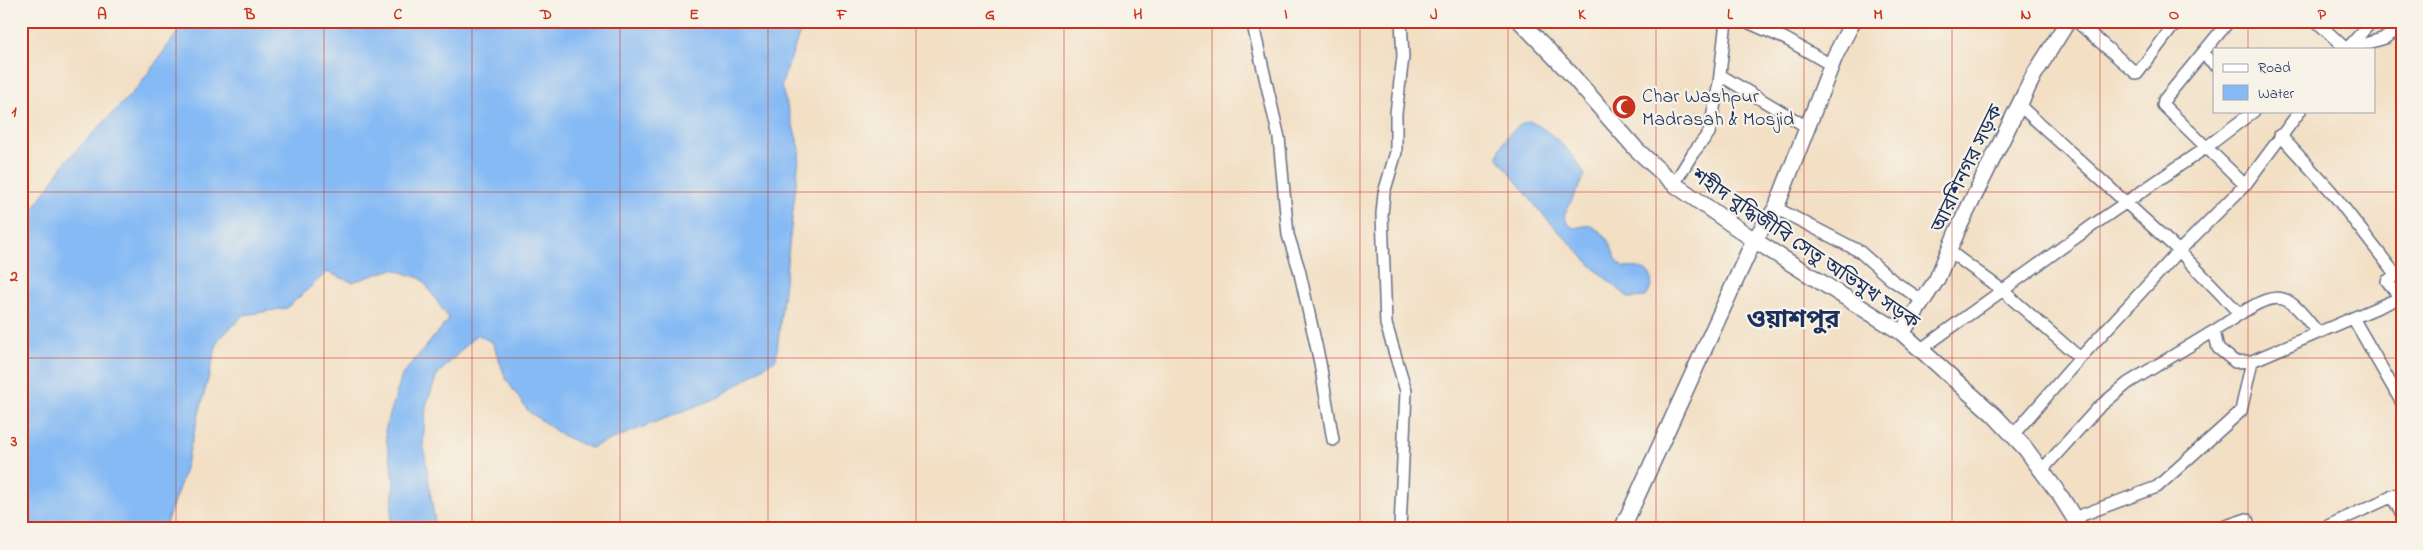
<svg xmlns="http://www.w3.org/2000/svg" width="2423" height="550" font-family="'Indie Flower','Noto Sans Bengali',sans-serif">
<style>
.water{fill:#85baf4;stroke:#5074a9}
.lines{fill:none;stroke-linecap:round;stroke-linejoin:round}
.street-casing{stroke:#666d82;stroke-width:14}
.secondary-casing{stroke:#666d82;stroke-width:18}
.street{stroke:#fff;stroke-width:11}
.secondary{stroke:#fff;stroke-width:15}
.grid{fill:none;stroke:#c8321e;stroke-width:1;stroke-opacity:0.55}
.labels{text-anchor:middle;stroke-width:4.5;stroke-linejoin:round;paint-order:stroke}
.poi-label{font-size:20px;fill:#1b2f5e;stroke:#f7f3e8;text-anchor:start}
.street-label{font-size:20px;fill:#1b2f5e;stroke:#f7f3e8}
.district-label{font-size:25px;font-weight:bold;fill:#1b2f5e;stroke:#f7f3e8}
.neatline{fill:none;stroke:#c8321e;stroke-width:2}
.grid-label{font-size:16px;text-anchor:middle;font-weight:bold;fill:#c8321e}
</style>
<rect width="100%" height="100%" fill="#f7f3e8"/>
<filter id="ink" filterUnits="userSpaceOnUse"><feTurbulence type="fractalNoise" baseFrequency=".02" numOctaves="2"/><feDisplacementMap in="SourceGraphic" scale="10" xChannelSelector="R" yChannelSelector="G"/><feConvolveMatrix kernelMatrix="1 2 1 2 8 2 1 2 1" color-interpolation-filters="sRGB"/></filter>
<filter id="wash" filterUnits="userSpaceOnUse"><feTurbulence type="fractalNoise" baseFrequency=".0096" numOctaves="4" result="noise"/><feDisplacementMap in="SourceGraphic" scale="20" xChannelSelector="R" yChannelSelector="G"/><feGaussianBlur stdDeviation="1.12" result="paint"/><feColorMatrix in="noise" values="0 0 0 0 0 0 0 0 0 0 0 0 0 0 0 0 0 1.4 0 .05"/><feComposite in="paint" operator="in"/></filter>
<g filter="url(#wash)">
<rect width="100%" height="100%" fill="#f2dfc4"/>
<path class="water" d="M 186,21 L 800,21 L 800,32 L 781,86 L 800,149 L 776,359 L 719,397 L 590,448 L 562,435 L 528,411 L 506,379 L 493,343 L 477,334 L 437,375 L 426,406 L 423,443 L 436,529 L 390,529 L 394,481 L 385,431 L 402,375 L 449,319 L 422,279 L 393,269 L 352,282 L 327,272 L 287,308 L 244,315 L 218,340 L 183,476 L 164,529 L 21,529 L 21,220 L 27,212 L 35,207 L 67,160 L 138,87 Z
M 1529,121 C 1551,130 1574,154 1585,175 L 1564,215 L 1567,223 L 1574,228 L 1589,225 C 1593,228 1599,230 1603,234 C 1614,245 1612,260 1624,268 C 1648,265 1659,275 1646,297 L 1629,298 L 1596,270 L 1542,214 L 1498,158 C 1500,141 1513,127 1529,121 Z"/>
</g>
<g filter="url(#ink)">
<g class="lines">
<defs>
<path id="street" d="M 1252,21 L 1279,138 L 1288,235 L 1299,269 L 1320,363 L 1333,440
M 1745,21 L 1786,39 L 1831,65
M 2076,21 L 2137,74 L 2177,21
M 2229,21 L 2164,100 L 2163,105 L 2245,185
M 2316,21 L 2346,49
M 2347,49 L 2372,21
M 2348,49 L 2385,38 L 2402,27
M 2203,54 L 2214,64
M 1720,75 L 1807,127
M 2280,135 L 2331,191 L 2396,275 L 2387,281 L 2400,298
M 1674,184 L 1693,153 L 1709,133 L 1719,83 L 1726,21
M 1776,208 L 1859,251 L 1892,280 L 1923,301
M 1949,251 L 2002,290 L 2080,358 L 2179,251 L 2019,105
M 2240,314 C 2283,286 2289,297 2318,333
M 2353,318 L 2402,403
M 1924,347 L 2096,223 L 2208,146 L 2254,111
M 2252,361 L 2235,362 L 2218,348 L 2214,331 L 2240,314 L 2179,251 L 2245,185 L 2300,111
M 2013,435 L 2080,358
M 2042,470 L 2098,408 L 2128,383 L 2214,331
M 2392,496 L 2402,515
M 2074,518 L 2157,487 L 2241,411 L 2252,361 L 2402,297
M 1400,529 L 1406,391 L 1386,324 L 1382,214 L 1384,193 L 1396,152 L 1396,113 L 1403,57 L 1401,21
M 2217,529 L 2247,519 L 2250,529
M 2321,529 L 2402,492"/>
<path id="secondary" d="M 1520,21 L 1569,72 L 1636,149 L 1674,184 L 1754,240 L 1902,333 L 1994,415 L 2025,448 L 2056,490
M 1902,333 L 1937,279 L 1958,229 L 2034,75 L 2068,21
M 2061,497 L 2081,529
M 1622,529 L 1754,240 L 1776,208 L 1835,56 L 1853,21"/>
</defs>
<use href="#street" class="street-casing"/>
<use href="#secondary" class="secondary-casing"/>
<use href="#street" class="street"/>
<use href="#secondary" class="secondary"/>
</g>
</g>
<path class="grid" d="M 176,21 L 176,529M 324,21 L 324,529M 472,21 L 472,529M 620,21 L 620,529M 768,21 L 768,529M 916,21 L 916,529M 1064,21 L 1064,529M 1212,21 L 1212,529M 1360,21 L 1360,529M 1508,21 L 1508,529M 1656,21 L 1656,529M 1804,21 L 1804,529M 1952,21 L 1952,529M 2100,21 L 2100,529M 2248,21 L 2248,49M 2248,111 L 2248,529M 21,192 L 2402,192M 21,358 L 2402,358"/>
<defs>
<symbol id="mosque-disc" viewBox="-11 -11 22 22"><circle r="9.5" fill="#c8321e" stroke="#f7f3e8"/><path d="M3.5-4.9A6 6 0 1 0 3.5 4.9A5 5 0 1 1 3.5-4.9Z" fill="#fff"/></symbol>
</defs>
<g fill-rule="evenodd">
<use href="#mosque-disc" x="1610" y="93" width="28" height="28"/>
</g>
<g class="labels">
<g class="poi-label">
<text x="1642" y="102">Char Washpur<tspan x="1642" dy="23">Madrasah &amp; Mosjid</tspan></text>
</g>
<g class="street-label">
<text transform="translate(1966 168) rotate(-64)" y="7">আরশিনগর সড়ক</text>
<text transform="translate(1806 248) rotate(34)" y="7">শহীদ বুদ্ধিজীবি সেতু অভিমুখ সড়ক</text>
</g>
<g class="district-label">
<text x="1793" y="327">ওয়াশপুর</text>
</g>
</g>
<rect width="2423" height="550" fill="none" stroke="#f7f3e8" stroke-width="55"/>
<rect x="2213" y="48" width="162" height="65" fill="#f7f3e8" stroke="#9fa5b1"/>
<rect x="2223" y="64" width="25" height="8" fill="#ffffff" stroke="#9fa5b1"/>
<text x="2258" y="72" font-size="15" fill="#1b2f5e">Road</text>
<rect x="2223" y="85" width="25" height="15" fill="#85baf4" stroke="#9fa5b1"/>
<text x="2258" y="98" font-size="15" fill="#1b2f5e">Water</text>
<rect x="28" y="28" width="2368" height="494" class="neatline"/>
<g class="grid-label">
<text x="102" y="19">A</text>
<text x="250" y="19">B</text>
<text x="398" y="19">C</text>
<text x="546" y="19">D</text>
<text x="694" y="19">E</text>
<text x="842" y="19">F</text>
<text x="990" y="19">G</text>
<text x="1138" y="19">H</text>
<text x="1286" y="19">I</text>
<text x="1434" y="19">J</text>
<text x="1582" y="19">K</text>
<text x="1730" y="19">L</text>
<text x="1878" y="19">M</text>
<text x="2026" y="19">N</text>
<text x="2174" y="19">O</text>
<text x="2322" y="19">P</text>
<text x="14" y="116">1</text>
<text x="14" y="281">2</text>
<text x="14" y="446">3</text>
</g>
</svg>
